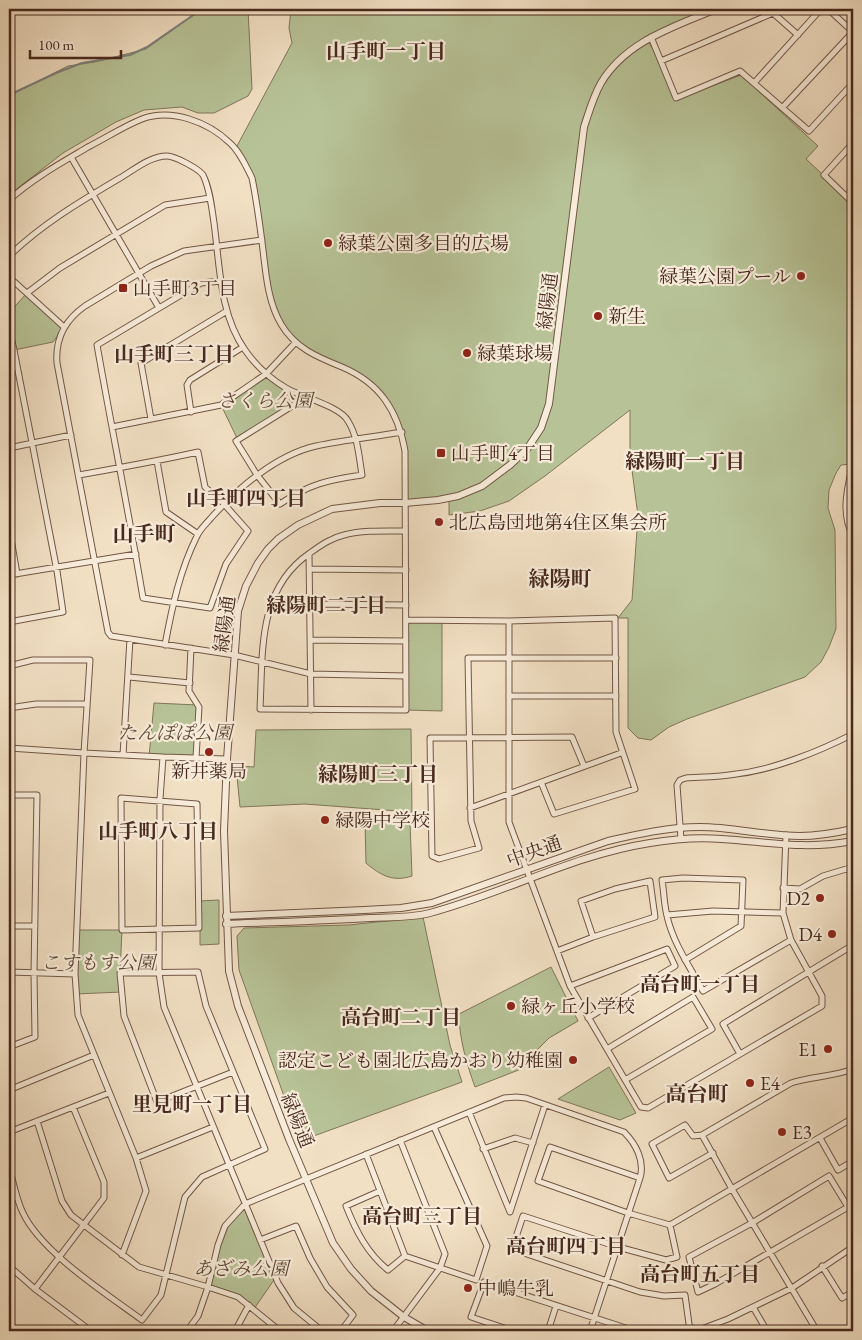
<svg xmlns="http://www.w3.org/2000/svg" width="862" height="1340" font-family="'EB Garamond','Noto Serif JP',serif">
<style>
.green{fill:#b7c397;stroke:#80765a}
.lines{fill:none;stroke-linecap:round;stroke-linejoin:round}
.stream{stroke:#7e807f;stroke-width:2}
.minor-casing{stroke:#725747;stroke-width:7}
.tertiary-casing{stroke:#725747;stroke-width:8}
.minor{stroke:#f7ebd9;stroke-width:5}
.tertiary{stroke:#f7ebd9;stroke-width:6}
.poi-dot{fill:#8f2418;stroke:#f7ebd9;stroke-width:2}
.labels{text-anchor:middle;stroke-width:4.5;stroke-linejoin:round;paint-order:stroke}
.poi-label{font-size:19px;fill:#48291d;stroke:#f7ebd9;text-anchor:start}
.street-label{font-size:19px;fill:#48291d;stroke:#f7ebd9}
.park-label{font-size:19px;font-style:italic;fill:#5e4835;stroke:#f7ebd9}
.neighbourhood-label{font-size:20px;font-weight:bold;fill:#48291d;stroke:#f7ebd9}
.quarter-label{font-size:21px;font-weight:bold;fill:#48291d;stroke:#f7ebd9}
</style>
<rect width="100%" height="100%" fill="#f2e0c4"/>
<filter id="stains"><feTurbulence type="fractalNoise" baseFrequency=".004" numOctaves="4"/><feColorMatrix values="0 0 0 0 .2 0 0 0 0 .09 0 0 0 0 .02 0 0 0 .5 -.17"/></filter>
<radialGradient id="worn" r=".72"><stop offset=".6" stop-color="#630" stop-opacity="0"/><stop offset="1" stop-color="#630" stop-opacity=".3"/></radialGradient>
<path class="green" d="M 202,9 L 248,9 L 252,89 L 248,96 L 214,113 L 198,113 L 182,107 L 144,110 L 116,122 L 63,153 L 9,195 L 9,96 L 68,66 L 95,62 L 146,49 Z
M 291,9 L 716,9 L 646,39 L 653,49 L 675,100 L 741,75 L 818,146 L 806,159 L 853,203 L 853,464 L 841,465 L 836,473 L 829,490 L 828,508 L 835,530 L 836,629 L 829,647 L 821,662 L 805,677 L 687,719 L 669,727 L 651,740 L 638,738 L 628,728 L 628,618 L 618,618 L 632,600 L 638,516 L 630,455 L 630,410 L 545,476 L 509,501 L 480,511 L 449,515 L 449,499 L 405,503 L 405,451 L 394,411 L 364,380 L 295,343 L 272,305 L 252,178 L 237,146 L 292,43 L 289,28 Z
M 27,293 L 64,327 L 53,342 L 14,350 L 9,335 L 9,313 Z
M 266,374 L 301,400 L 236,441 L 236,436 L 221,405 Z
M 406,620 L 442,620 L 442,711 L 406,710 Z
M 154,703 L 198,705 L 196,758 L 149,757 Z
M 411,729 L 412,812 L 305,804 L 240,807 L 236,766 L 254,767 L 256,730 Z
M 365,821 L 410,823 L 412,876 C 393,882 382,876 367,864 L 366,863 Z
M 219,900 L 219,944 L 200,945 L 200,901 Z
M 423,917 L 450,1045 L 462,1082 L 300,1141 L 239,970 L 237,936 L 244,928 L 349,925 Z
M 78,930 L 122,930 L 120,973 L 122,992 L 75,994 Z
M 551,967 L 578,1021 L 549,1038 L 537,1050 L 528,1065 L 521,1069 L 475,1087 C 467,1065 459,1038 459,1014 Z
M 609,1067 L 636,1113 L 620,1120 L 558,1099 Z
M 245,1204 L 276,1277 L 254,1309 L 238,1297 L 208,1287 L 225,1226 Z"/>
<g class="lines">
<path class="stream" d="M 9,95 L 56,73 L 82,63 L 130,55 L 147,47 L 202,9"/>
<defs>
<path id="minor" d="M 828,9 L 853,32
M 651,37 L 676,98 L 740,71 L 809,131 L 853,83
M 661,61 L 773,13 L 798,35
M 754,83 L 821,9
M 782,108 L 853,32
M 853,143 L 824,175 L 853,203
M 71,157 L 159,308
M 9,200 C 32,179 61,163 88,147 C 106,138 124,126 142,119 C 172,108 208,122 230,143 C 240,152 246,166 252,178 C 257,202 260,226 263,250 C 266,275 268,302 281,324 C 295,348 317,357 342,367 C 380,383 398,411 405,451 L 406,710 L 260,709 C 263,652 257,589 310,553 C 321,545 331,538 344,535 C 363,530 385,531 405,531
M 262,240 L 184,251 L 151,266 L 85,306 C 65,320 55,338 57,363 L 108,632 L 111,636 L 234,655 L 311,674 L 406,676
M 9,256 C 42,224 81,201 120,178 C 134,170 150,156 167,156 C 175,156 199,169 203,175 C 209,187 211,202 213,216 C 220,260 218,312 245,350 C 256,366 269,378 286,388 C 301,397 340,406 348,421 C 358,437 359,457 362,475 C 328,480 309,484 280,504 L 257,475 L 236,441 L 305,398
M 9,277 L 64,327
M 27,293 L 60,268 L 165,205 L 210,198
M 9,335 L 11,337 L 14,350 L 57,571 L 63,612 L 9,622
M 191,412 L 187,385 L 190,380 L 243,347
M 151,419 L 141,363 L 227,311
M 112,427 L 221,405 L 266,374 L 295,343
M 9,448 L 71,435
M 157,461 L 166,512 L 198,534
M 853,462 C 848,487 840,512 853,536
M 79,475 C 118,468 158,461 198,452 L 205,487 L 224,504 L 248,531 L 226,564 L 210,608 L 143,598 C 129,514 112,430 97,345 L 201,283 L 222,281
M 9,527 L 17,574
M 309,554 L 311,710
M 310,569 L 406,570
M 9,575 L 136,554
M 311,604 L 406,605
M 406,620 L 509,621 L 615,618 L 616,732 L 635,789 L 554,814 L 541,782
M 509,621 L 509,822 L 570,986 L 641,1107 L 648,1108 L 822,1006 L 822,996 L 791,940 L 783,913 L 786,835
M 311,640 L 406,641
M 165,645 C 172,607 180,570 197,536 C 200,529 206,524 211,518 C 237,489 276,455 316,446 C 344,440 373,437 402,432
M 191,648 L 189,691 L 199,707 L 196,758
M 9,666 L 33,660 L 90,660 L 84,753 L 9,748
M 129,677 L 190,683
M 510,696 L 616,696
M 9,708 L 36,704 L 87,704
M 123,755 L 130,639
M 163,757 L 160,799 L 159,973 L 164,1007 L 278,1283 L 294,1308 L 322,1331
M 584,766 L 572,737 C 524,737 477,738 430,738 L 432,856 L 439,859 L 479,848 L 471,821 L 468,658 L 616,658
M 9,795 L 37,795 L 34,973 L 35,1037 L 9,1047
M 121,798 L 197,804 L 199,928 L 122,930 Z
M 470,808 L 621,753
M 681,839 L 677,785 L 680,780 L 686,778 C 702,777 720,777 736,774 C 773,770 820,751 853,734
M 849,868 L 853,884
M 783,888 L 800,889 L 823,876 L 853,867
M 667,915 L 713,911 L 783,913
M 9,926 L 35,926
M 557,951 L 593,937 L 655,917 L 650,881 L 615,889 L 581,901 L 593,937
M 685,960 L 741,926 L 743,880 L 683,878 L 662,880 C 664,892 664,904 667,916 C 673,943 690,967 703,991 L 791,940
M 9,972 L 75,974 L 84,753 L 163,757 L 227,759
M 75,974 L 78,1015 L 136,1158 L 146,1191 L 122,1255
M 570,986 L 667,949 L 675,966 L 588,1018
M 607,1049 L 693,997 L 712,1029 L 625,1080
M 740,1054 L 723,1024 L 853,945
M 9,1090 L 94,1055
M 469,1112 L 510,1212 L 545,1105
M 37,1121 L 62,1201 L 71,1215 L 139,1267 L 208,1287 L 238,1297 L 280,1331
M 9,1132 L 109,1093
M 702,1135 L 732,1189 L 817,1331
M 820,1138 L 838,1170 L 853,1161
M 483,1149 L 515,1138 L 533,1143
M 713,1153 L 669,1178 L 652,1144 L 685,1125 L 693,1136 L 702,1135 L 791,1083 C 812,1076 833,1077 853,1069
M 366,1154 L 405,1256 L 476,1280 L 487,1246 L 434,1127
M 136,1158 L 213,1127
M 9,1166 C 13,1181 16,1199 23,1213 C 42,1253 107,1294 142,1320 L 161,1295 L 185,1197 L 202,1177 L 265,1149 L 206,1006 L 198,972 L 120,973 L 124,1016 L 157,1102 L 233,1072
M 829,1176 L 848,1207 L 715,1284 L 698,1292 L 689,1257 L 752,1223 Z
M 640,1178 L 550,1147 L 538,1181 L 628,1213 L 670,1225 L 853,1118
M 380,1191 L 346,1206 C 356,1231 367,1253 388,1270 L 405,1256
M 670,1225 L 677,1257 L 666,1260 L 618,1247 L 523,1216 L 512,1249 L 640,1292 L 664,1296 L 685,1295 L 690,1331
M 260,1240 L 296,1226 L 310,1258 L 327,1287 L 353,1315 L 341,1331
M 9,1266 L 35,1289 L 91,1331
M 822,1266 L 842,1298 L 853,1292
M 35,1289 L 104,1198 L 104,1182 L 73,1107
M 753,1307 L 767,1331
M 187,1331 L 198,1316 L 208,1287 L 218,1245 L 225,1226 L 245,1204 L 504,1098 L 516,1097 L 526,1098 L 624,1132 C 636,1144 645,1161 640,1178 L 590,1331
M 235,1331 L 249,1305
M 393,1331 L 440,1268 L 445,1254 L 400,1140
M 513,1331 L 471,1317 L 484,1282 L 635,1331
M 548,1331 L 556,1306
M 704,1331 L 704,1328 L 728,1319 L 792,1288 L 853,1247"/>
<path id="tertiary" d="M 226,916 L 364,910 L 401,908 L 432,903 L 608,841 C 638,834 669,827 700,827 C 733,827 766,836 800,836 C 818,836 835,833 853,829
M 226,924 C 274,922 322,921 370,918 C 390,917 411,918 430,913 C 505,893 573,855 650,843 C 673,839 698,837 722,839 C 769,842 805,850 853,841
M 428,1331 L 404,1317 L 371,1291 L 351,1269 L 333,1243 L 289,1139 L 238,1006 L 229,971 L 224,831 L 227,759 L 238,611 L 246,586 L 258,563 L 268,549 L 278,539 L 298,525 L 332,509 L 380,503 L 405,503 L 438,500 L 458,496 L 482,486 L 510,465 L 527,449 L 541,428 L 549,404 L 584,127 C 589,112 593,97 601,83 C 626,41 674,27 716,9
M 849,1331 L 853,1329"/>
</defs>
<use href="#minor" class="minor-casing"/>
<use href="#tertiary" class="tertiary-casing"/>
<use href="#minor" class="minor"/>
<use href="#tertiary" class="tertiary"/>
</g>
<g class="poi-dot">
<circle cx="328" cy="243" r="5"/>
<circle cx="801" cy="276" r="5"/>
<rect x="118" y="283" width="10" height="10" rx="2.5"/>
<circle cx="598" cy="316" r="5"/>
<circle cx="467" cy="353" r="5"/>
<rect x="436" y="448" width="10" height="10" rx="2.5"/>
<circle cx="439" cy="522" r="5"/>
<circle cx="209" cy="752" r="5"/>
<circle cx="325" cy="820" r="5"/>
<circle cx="820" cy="898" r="5"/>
<circle cx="832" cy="934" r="5"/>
<circle cx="511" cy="1006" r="5"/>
<circle cx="828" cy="1049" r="5"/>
<circle cx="573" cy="1060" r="5"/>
<circle cx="750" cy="1083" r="5"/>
<circle cx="782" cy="1132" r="5"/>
<circle cx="468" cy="1288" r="5"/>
</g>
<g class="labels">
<g class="poi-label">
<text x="338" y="250">緑葉公園多目的広場</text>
<text x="791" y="283" text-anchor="end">緑葉公園プール</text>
<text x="133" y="295">山手町3丁目</text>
<text x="608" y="323">新生</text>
<text x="477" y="360">緑葉球場</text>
<text x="451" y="460">山手町4丁目</text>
<text x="449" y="529">北広島団地第4住区集会所</text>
<text x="209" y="778" text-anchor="middle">新井薬局</text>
<text x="335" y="827">緑陽中学校</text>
<text x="810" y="905" text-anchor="end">D2</text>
<text x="822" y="941" text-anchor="end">D4</text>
<text x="521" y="1013">緑ヶ丘小学校</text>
<text x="818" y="1056" text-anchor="end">E1</text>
<text x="563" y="1067" text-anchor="end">認定こども園北広島かおり幼稚園</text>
<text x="760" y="1090">E4</text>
<text x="792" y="1139">E3</text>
<text x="478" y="1295">中嶋牛乳</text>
</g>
<g class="street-label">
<text transform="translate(547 301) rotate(-83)" y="7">緑陽通</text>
<text transform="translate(224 624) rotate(-82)" y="7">緑陽通</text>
<text transform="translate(534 851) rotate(-20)" y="7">中央通</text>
<text transform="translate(298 1120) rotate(68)" y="7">緑陽通</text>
</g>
<g class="park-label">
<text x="265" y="407">さくら公園</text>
<text x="175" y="739">たんぽぽ公園</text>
<text x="98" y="969">こすもす公園</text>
<text x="241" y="1275">あざみ公園</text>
</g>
<g class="neighbourhood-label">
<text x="386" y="58">山手町一丁目</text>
<text x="174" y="361">山手町三丁目</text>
<text x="685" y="468">緑陽町一丁目</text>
<text x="246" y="505">山手町四丁目</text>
<text x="326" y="612">緑陽町二丁目</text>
<text x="378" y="781">緑陽町三丁目</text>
<text x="158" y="838">山手町八丁目</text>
<text x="700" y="991">高台町一丁目</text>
<text x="401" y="1024">高台町二丁目</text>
<text x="192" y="1111">里見町一丁目</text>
<text x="422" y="1223">高台町三丁目</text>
<text x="566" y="1253">高台町四丁目</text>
<text x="700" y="1281">高台町五丁目</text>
</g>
<g class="quarter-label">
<text x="144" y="541">山手町</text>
<text x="560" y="586">緑陽町</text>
<text x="697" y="1101">高台町</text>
</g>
</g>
<rect width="862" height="1340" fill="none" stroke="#f2e0c4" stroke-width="30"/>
<rect x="10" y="10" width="842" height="1320" fill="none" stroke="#48291d" stroke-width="2.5"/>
<rect x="15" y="15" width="832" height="1310" fill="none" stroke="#48291d"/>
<path d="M30 50v8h91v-8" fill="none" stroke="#48291d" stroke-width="2.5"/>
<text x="38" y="50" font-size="15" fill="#48291d" stroke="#f7ebd9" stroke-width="4" paint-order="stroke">100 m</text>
<rect width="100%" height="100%" filter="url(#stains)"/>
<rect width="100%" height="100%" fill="url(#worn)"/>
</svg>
